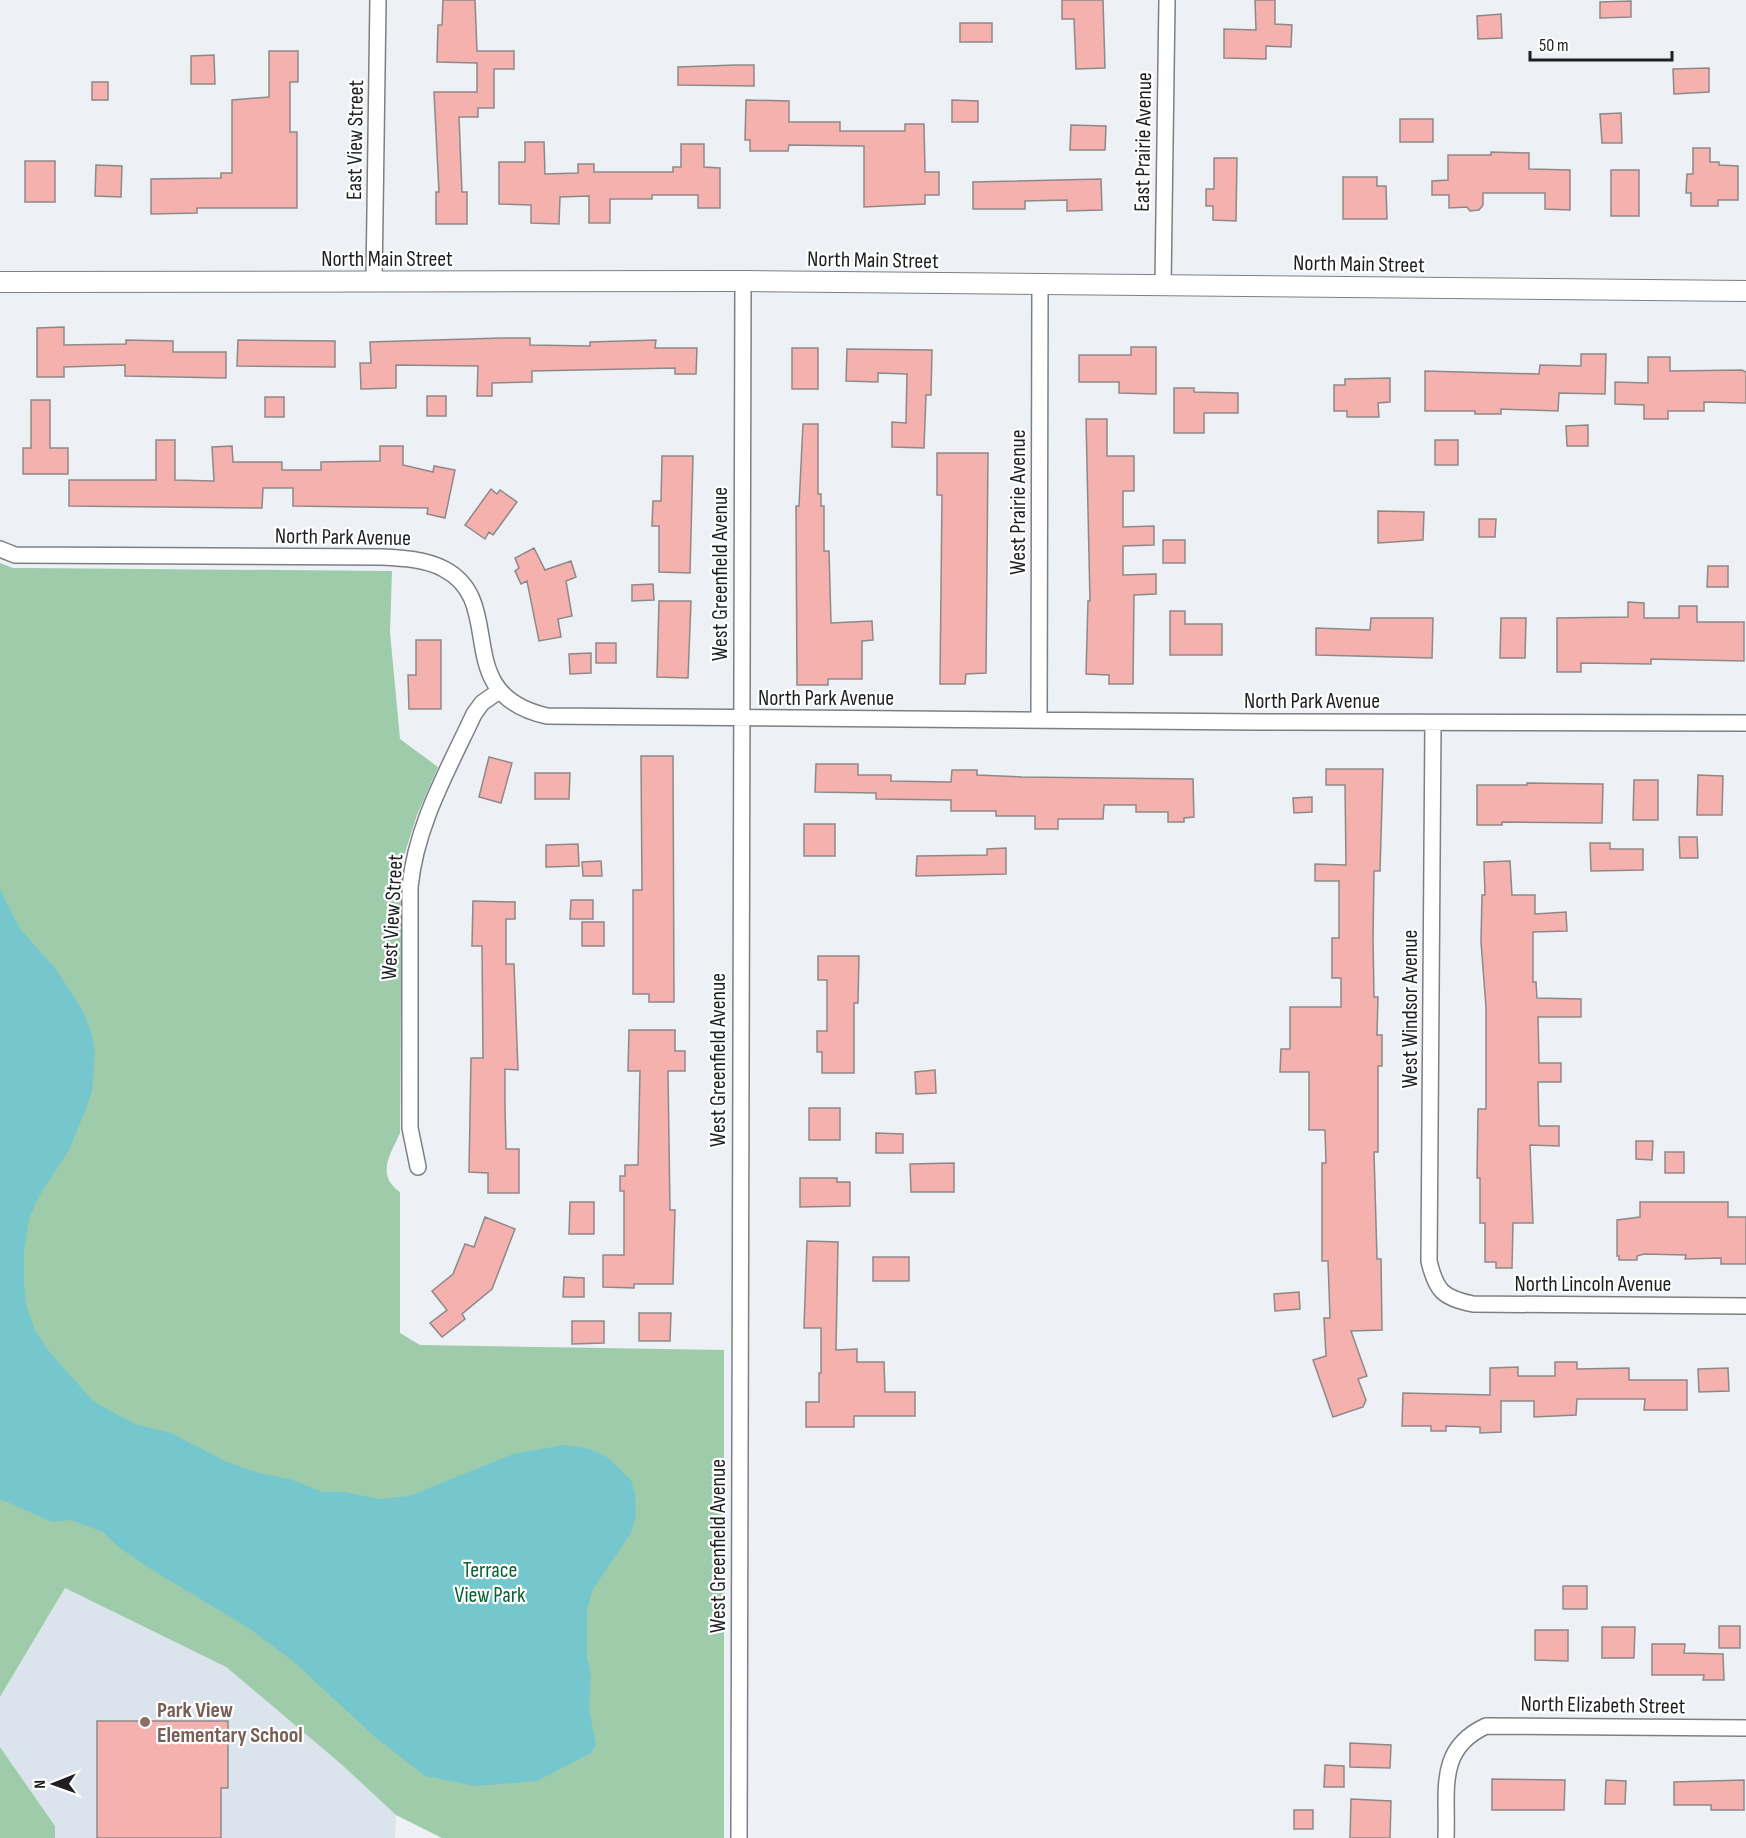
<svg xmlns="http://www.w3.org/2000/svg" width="1746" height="1838" font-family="'Sofia Sans Condensed',sans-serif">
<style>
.built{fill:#dbe4ed}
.green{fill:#9eccab}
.water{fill:#76c6ce}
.building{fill:#f5b1ad;stroke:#8e8989;stroke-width:1.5}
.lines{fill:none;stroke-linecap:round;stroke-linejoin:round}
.minor-casing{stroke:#7d8083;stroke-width:18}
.tertiary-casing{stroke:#7d8083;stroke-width:22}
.minor{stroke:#fff;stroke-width:15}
.tertiary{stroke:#fff;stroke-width:20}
.education-dot{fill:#8d6e63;stroke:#fff;stroke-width:2}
.labels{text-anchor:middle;stroke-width:4.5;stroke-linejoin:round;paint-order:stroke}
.street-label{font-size:22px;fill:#1e1f20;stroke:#fff}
.park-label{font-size:22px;fill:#076334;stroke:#fff}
.education-label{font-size:22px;font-weight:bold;fill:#785e54;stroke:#fff;text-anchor:start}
</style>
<rect width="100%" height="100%" fill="#edf0f4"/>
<path class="built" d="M 65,1588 L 226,1667 L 341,1764 L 396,1815 L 395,1838 L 55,1838 L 55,1826 L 0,1747 L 0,1697 Z"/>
<path class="green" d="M 0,563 L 13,568 L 29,568 L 392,571 L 390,632 L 400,739 L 438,767 L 417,815 L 402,862 L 400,1133 C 391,1154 375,1174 400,1192 L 400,1333 L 420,1345 L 724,1350 L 724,1838 L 442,1838 L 396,1815 L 341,1764 L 226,1667 L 65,1588 L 0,1697 Z
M 0,1747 L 55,1826 L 55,1838 L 0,1838 Z"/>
<path class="water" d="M 0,889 L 20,929 L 56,969 L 83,1011 L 91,1032 L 95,1052 L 92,1091 L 84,1114 L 69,1150 L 38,1198 L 29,1219 L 24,1250 L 24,1284 L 27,1308 L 35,1330 L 48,1350 L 93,1401 L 114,1413 L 138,1425 L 171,1433 L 225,1461 L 259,1473 L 290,1479 L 322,1492 L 345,1492 L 379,1499 L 409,1496 L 513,1454 L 564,1445 L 590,1449 L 607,1457 L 631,1480 L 635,1494 L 636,1516 L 631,1533 L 593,1589 L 587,1610 L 587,1657 L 591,1676 L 589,1709 L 596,1745 L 591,1753 L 537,1781 L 476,1786 L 425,1776 L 375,1737 L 294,1662 L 250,1629 L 149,1568 L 121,1549 L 103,1532 L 71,1520 L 52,1522 L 0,1499 Z"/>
<path class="building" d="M 443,0 L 475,0 L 477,51 L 514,51 L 514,69 L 494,69 L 494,108 L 478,108 L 478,117 L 459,117 L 462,192 L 467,192 L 467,224 L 436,224 L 436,192 L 439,192 L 434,92 L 477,92 L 477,63 L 437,62 L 438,25 L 442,25 Z
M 1062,0 L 1103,0 L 1105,68 L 1076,69 L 1074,19 L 1062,19 Z
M 1255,0 L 1275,0 L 1275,24 L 1292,25 L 1291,47 L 1266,46 L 1266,59 L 1224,58 L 1224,29 L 1256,30 Z
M 1631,1 L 1631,17 L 1600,18 L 1600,2 Z
M 1501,14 L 1502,38 L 1478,39 L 1477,16 Z
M 960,23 L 992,23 L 992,42 L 960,42 Z
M 269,51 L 298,51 L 298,82 L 290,82 L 290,132 L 297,132 L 297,208 L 197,208 L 197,213 L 151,214 L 151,179 L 221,178 L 221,173 L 232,173 L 232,100 L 269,97 Z
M 214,55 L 215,84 L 191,84 L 191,56 Z
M 736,65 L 754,65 L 754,86 L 678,85 L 678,67 Z
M 1709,68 L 1709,92 L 1674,94 L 1673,69 Z
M 92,82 L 108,82 L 108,100 L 92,100 Z
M 746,100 L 789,101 L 789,122 L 840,122 L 840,131 L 905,131 L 905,124 L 924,124 L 925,172 L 939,172 L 939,195 L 925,195 L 925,204 L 864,207 L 864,146 L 789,145 L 788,151 L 750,151 L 750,140 L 745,140 Z
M 952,100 L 978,101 L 978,122 L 952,122 Z
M 1621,113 L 1622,143 L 1602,143 L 1600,114 Z
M 1400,119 L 1433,119 L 1433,142 L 1400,142 Z
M 1071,125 L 1106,126 L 1105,150 L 1070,150 Z
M 525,142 L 544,142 L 545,174 L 578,173 L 578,164 L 594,164 L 594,172 L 673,172 L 673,167 L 681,167 L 681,144 L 704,144 L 704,167 L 720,168 L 720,208 L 698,208 L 698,195 L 652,195 L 652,199 L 610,199 L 610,223 L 589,223 L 589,196 L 560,197 L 559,224 L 531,223 L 531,205 L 499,204 L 499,162 L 525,162 Z
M 1693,148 L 1710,148 L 1710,162 L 1719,162 L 1719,165 L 1738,166 L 1738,200 L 1718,200 L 1718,206 L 1691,206 L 1691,193 L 1686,193 L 1687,174 L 1693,174 Z
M 1491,152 L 1529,153 L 1529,169 L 1570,170 L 1570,210 L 1545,209 L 1545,193 L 1483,193 L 1483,205 L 1479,210 L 1470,211 L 1467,207 L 1449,208 L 1449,195 L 1432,195 L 1432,181 L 1448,180 L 1448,155 L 1491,155 Z
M 1214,158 L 1237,158 L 1236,221 L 1213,220 L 1213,206 L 1206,206 L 1206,189 L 1214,189 Z
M 25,161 L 55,161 L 55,202 L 25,202 Z
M 96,165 L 122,166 L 121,197 L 95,196 Z
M 1611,170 L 1639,170 L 1639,216 L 1611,216 Z
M 1343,177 L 1377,177 L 1377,186 L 1386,186 L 1387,219 L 1343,219 Z
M 1101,179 L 1102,210 L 1067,211 L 1067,200 L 1025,201 L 1025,209 L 973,209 L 973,182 Z
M 64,327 L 64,345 L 126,344 L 126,340 L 173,341 L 173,352 L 226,352 L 226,378 L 125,376 L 125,365 L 64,367 L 64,377 L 37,377 L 37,328 Z
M 501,338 L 530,338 L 530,345 L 590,346 L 590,342 L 656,340 L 655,348 L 697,348 L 696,374 L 675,374 L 675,368 L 532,371 L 532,382 L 492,383 L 492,396 L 477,396 L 478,366 L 396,365 L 396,388 L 361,389 L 360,363 L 371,363 L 370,342 Z
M 238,340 L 335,341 L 335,367 L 237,366 Z
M 1131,347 L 1156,347 L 1156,394 L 1119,393 L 1119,382 L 1079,382 L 1079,355 L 1131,355 Z
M 792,348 L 818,348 L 818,389 L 792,389 Z
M 847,349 L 932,350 L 931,395 L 926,395 L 924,448 L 892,447 L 892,422 L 906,423 L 907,374 L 878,373 L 878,382 L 846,381 Z
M 1581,354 L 1606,354 L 1605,394 L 1559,393 L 1558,411 L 1501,409 L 1501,414 L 1475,414 L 1475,411 L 1425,411 L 1425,371 L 1539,374 L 1540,365 L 1581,366 Z
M 1648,357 L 1670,357 L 1670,371 L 1742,370 L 1746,372 L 1746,403 L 1704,402 L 1704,411 L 1668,411 L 1668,419 L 1644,419 L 1644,405 L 1615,404 L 1615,382 L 1648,383 Z
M 1390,378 L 1390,402 L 1378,403 L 1379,417 L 1347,417 L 1347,411 L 1334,411 L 1334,385 L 1345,385 L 1345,379 Z
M 1174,388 L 1194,388 L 1194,392 L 1238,393 L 1238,413 L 1204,413 L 1204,433 L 1174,433 Z
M 427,396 L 446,396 L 446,416 L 427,416 Z
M 265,397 L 284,397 L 284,417 L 265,417 Z
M 31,400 L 50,400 L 50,448 L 68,448 L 68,474 L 23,474 L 23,448 L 31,448 Z
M 1086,419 L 1107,419 L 1107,456 L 1134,456 L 1134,491 L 1123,491 L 1123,527 L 1154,526 L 1154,545 L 1123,546 L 1123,575 L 1156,574 L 1156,594 L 1134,595 L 1133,684 L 1109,684 L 1109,675 L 1086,674 L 1088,601 L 1090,601 Z
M 803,424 L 818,424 L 818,494 L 821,494 L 821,506 L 824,506 L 824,551 L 829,551 L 831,623 L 872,621 L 873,640 L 862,641 L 862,679 L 828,679 L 828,685 L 797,685 L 796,506 L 799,506 Z
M 1588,425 L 1588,446 L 1567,446 L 1566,426 Z
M 156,440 L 175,440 L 175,480 L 214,481 L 212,447 L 232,446 L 233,462 L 282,462 L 282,470 L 321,470 L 321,462 L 380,461 L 380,446 L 403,446 L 403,465 L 433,472 L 434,466 L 455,470 L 445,518 L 427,514 L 428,508 L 293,506 L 293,488 L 263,488 L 262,508 L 69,506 L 69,480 L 156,480 Z
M 1435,440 L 1458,440 L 1458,465 L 1435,465 Z
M 937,453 L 988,453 L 986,673 L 966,674 L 965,684 L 940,684 L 942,495 L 937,495 Z
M 662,456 L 693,456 L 690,573 L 659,572 L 659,526 L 652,526 L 653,501 L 661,501 Z
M 491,489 L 497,494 L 500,490 L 517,502 L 493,535 L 489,532 L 485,539 L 465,525 Z
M 1378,511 L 1424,512 L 1423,540 L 1378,543 Z
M 1479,519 L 1496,519 L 1495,537 L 1479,537 Z
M 1163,540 L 1185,540 L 1185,563 L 1163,563 Z
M 534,548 L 545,570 L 571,561 L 576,577 L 566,581 L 572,616 L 558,619 L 561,637 L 539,641 L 527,581 L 521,584 L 515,571 L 519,568 L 515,558 Z
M 1708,566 L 1728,566 L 1728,587 L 1707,587 Z
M 653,584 L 654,600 L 632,601 L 632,585 Z
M 659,601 L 691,601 L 688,678 L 657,677 Z
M 1628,602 L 1644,603 L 1644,618 L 1679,618 L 1679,606 L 1697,606 L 1697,622 L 1744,622 L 1744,661 L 1651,659 L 1651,664 L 1581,663 L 1581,672 L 1557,672 L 1557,618 L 1628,617 Z
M 1170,611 L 1185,611 L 1185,624 L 1222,624 L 1222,655 L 1170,655 Z
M 1371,618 L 1433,618 L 1432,658 L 1316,655 L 1316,628 L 1370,630 Z
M 1501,618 L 1526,618 L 1525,658 L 1500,658 Z
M 416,640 L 441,640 L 441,709 L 409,709 L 408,675 L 416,675 Z
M 596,643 L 616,643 L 616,663 L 596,663 Z
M 591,653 L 591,673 L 570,674 L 569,654 Z
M 641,756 L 673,756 L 674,1002 L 649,1002 L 649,994 L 633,994 L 633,890 L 642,890 Z
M 489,757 L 512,763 L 501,803 L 479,797 Z
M 816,764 L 858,764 L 858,775 L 891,775 L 891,781 L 951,782 L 952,770 L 977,770 L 977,775 L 1022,777 L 1193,779 L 1194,817 L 1184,818 L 1184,822 L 1168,822 L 1168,812 L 1136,812 L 1136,805 L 1104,805 L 1103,819 L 1058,819 L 1058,829 L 1035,829 L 1035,816 L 996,816 L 996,811 L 951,811 L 951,800 L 876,799 L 876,793 L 815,792 Z
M 1326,769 L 1383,769 L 1380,871 L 1374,871 L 1373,938 L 1374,997 L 1378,997 L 1377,1035 L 1382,1035 L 1382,1066 L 1378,1066 L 1378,1152 L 1374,1152 L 1377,1259 L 1381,1259 L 1382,1330 L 1351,1331 L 1367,1376 L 1358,1379 L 1366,1400 L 1363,1407 L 1333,1417 L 1313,1360 L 1326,1356 L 1324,1318 L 1330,1318 L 1328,1261 L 1322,1261 L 1322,1163 L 1326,1163 L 1325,1130 L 1309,1130 L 1309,1072 L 1280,1072 L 1281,1049 L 1290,1049 L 1290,1007 L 1341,1007 L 1341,978 L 1332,978 L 1332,938 L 1339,938 L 1339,881 L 1315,881 L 1315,864 L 1346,865 L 1345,785 L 1326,785 Z
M 535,773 L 570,773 L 569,799 L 535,799 Z
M 1698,775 L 1723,776 L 1722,815 L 1697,815 Z
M 1634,780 L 1658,780 L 1658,820 L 1633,820 Z
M 1527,783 L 1603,784 L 1602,823 L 1502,822 L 1502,825 L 1477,825 L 1477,785 L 1527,785 Z
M 1312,797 L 1312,812 L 1294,813 L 1293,798 Z
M 804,824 L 835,824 L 835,856 L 804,856 Z
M 1679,837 L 1697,837 L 1698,858 L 1680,858 Z
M 1590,843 L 1610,843 L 1610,849 L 1643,849 L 1643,870 L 1591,871 Z
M 578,844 L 579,866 L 546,867 L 546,845 Z
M 1006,848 L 1006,874 L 916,876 L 917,856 L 987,855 L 987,849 Z
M 601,861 L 602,876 L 583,876 L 582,862 Z
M 1510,861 L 1512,895 L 1535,895 L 1535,914 L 1566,912 L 1567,931 L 1533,932 L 1533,982 L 1536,982 L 1537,998 L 1581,999 L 1581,1017 L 1538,1017 L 1539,1063 L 1561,1063 L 1561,1082 L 1538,1082 L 1539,1126 L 1559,1126 L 1559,1146 L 1530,1145 L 1533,1223 L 1513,1223 L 1512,1268 L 1496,1268 L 1496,1262 L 1485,1262 L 1485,1223 L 1480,1223 L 1480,1178 L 1477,1178 L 1478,1109 L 1486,1109 L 1486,1007 L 1481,942 L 1482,895 L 1485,895 L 1484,862 Z
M 571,900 L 593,900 L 593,919 L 570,919 Z
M 473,901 L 515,902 L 515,919 L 506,919 L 506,964 L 514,964 L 518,1070 L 505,1069 L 505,1107 L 506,1149 L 519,1149 L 519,1193 L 488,1193 L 488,1173 L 469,1172 L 471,1058 L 483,1058 L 482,946 L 472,946 Z
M 582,922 L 604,922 L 604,946 L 582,946 Z
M 818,956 L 859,956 L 858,1003 L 854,1003 L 854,1073 L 822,1073 L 822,1052 L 817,1052 L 817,1031 L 827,1031 L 827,980 L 818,980 Z
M 629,1030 L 675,1030 L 675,1051 L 685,1051 L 685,1071 L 668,1071 L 670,1210 L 675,1210 L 673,1284 L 634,1284 L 634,1288 L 603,1287 L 603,1255 L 624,1255 L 624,1191 L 620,1191 L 620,1176 L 625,1176 L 625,1165 L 638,1165 L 640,1071 L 628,1071 Z
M 935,1070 L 936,1093 L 916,1094 L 915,1072 Z
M 809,1108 L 840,1108 L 840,1140 L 809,1140 Z
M 876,1133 L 903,1134 L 903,1153 L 876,1153 Z
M 1636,1141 L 1653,1141 L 1652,1160 L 1636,1159 Z
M 1665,1152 L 1684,1152 L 1684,1173 L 1665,1173 Z
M 954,1163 L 954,1192 L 911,1192 L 910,1164 Z
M 800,1178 L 837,1178 L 837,1182 L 850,1182 L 850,1206 L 800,1207 Z
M 570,1202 L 594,1202 L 594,1234 L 569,1234 Z
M 1640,1202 L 1728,1202 L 1728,1217 L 1746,1217 L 1746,1264 L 1721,1264 L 1721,1258 L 1685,1259 L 1686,1255 L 1644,1254 L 1637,1256 L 1637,1260 L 1619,1260 L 1619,1256 L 1617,1256 L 1617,1220 L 1640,1217 Z
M 485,1217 L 515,1229 L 492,1289 L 462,1314 L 465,1319 L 442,1337 L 430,1323 L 447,1310 L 432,1291 L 453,1274 L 465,1244 L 474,1247 Z
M 807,1241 L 838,1242 L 836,1350 L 857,1349 L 857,1362 L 884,1362 L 885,1392 L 915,1392 L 915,1416 L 854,1416 L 854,1427 L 806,1427 L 806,1402 L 819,1402 L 819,1373 L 821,1373 L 821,1328 L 804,1328 Z
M 873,1257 L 909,1257 L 909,1281 L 873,1281 Z
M 564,1277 L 584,1278 L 584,1297 L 563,1297 Z
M 1299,1292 L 1300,1309 L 1275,1311 L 1274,1294 Z
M 639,1313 L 671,1313 L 670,1341 L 639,1341 Z
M 572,1321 L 604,1321 L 604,1343 L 572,1344 Z
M 1555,1362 L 1577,1362 L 1577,1369 L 1629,1368 L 1629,1380 L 1687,1380 L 1687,1410 L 1644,1410 L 1645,1399 L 1577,1399 L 1576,1415 L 1534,1417 L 1534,1401 L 1501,1401 L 1501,1432 L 1480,1433 L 1480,1427 L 1446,1426 L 1446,1431 L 1431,1431 L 1431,1426 L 1402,1426 L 1403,1393 L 1490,1395 L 1490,1368 L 1518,1367 L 1518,1376 L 1555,1376 Z
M 1728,1368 L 1729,1391 L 1699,1392 L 1698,1369 Z
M 1563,1586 L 1587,1586 L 1587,1609 L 1563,1609 Z
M 1719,1626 L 1740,1626 L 1740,1648 L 1719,1648 Z
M 1602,1627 L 1635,1627 L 1634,1658 L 1602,1658 Z
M 1535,1630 L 1568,1630 L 1568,1661 L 1535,1660 Z
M 1652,1644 L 1685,1644 L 1684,1653 L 1723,1654 L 1724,1680 L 1703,1680 L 1704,1675 L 1652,1675 Z
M 97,1721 L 228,1721 L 228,1788 L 221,1788 L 221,1838 L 97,1838 Z
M 1350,1743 L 1391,1745 L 1390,1768 L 1350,1767 Z
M 1325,1765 L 1344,1766 L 1344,1787 L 1324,1787 Z
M 1492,1779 L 1565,1780 L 1564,1810 L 1492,1810 Z
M 1606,1780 L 1626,1781 L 1625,1804 L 1605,1804 Z
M 1744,1780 L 1744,1810 L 1711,1810 L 1711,1805 L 1674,1805 L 1674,1782 Z
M 1351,1799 L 1391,1801 L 1390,1838 L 1350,1838 Z
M 1294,1810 L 1313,1810 L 1313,1829 L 1294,1829 Z"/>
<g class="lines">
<defs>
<path id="minor" d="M 374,282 L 378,0
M 1163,285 L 1167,0
M 0,549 L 15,555 L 381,557 C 402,558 425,559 444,569 C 509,603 448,694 547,716 L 1260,722 L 1746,723
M 1039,720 L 1040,284
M 1433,723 L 1429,1261 C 1436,1291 1443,1298 1473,1304 L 1746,1306
M 418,1167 L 410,1128 L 410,887 C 416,825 448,770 474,714 L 482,703 L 499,691
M 739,1838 L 743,281
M 1446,1838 C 1448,1791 1436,1749 1486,1726 L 1746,1728"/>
<path id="tertiary" d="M 0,282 L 743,281 L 1746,291"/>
</defs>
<use href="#minor" class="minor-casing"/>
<use href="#tertiary" class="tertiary-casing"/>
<use href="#minor" class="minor"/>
<use href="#tertiary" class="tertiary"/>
</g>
<circle class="education-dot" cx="145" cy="1722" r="6"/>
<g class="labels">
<g class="street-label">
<text transform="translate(354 140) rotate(-89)" y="8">East View Street</text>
<text transform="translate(1142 142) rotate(-89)" y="8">East Prairie Avenue</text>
<text x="387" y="266">North Main Street</text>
<text transform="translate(873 259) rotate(1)" y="8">North Main Street</text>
<text transform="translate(1359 263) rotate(1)" y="8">North Main Street</text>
<text transform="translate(1017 502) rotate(-90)" y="8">West Prairie Avenue</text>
<text transform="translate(343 536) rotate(1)" y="8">North Park Avenue</text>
<text transform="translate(719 574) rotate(-90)" y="8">West Greenfield Avenue</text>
<text x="826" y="705">North Park Avenue</text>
<text x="1312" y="708">North Park Avenue</text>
<text transform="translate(391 917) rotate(-87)" y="8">West View Street</text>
<text transform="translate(1409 1009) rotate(-90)" y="8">West Windsor Avenue</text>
<text transform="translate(717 1060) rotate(-90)" y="8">West Greenfield Avenue</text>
<text x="1593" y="1291">North Lincoln Avenue</text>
<text transform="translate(717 1546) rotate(-90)" y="8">West Greenfield Avenue</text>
<text transform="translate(1603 1704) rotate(1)" y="8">North Elizabeth Street</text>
</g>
<g class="park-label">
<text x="490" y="1577">Terrace<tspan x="490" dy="25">View Park</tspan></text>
</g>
<g class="education-label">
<text x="157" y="1717">Park View<tspan x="157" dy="25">Elementary School</tspan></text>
</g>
</g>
<g transform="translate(54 1784) rotate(269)" stroke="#ffffff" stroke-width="4.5" paint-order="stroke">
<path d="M0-4.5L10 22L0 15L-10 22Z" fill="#1e1f20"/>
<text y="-9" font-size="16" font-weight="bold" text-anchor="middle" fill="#1e1f20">N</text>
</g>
<path d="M1530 51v9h142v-9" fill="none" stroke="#1e1f20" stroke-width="3"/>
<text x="1539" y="51" font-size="18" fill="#1e1f20" stroke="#ffffff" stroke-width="4.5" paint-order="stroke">50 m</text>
</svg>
